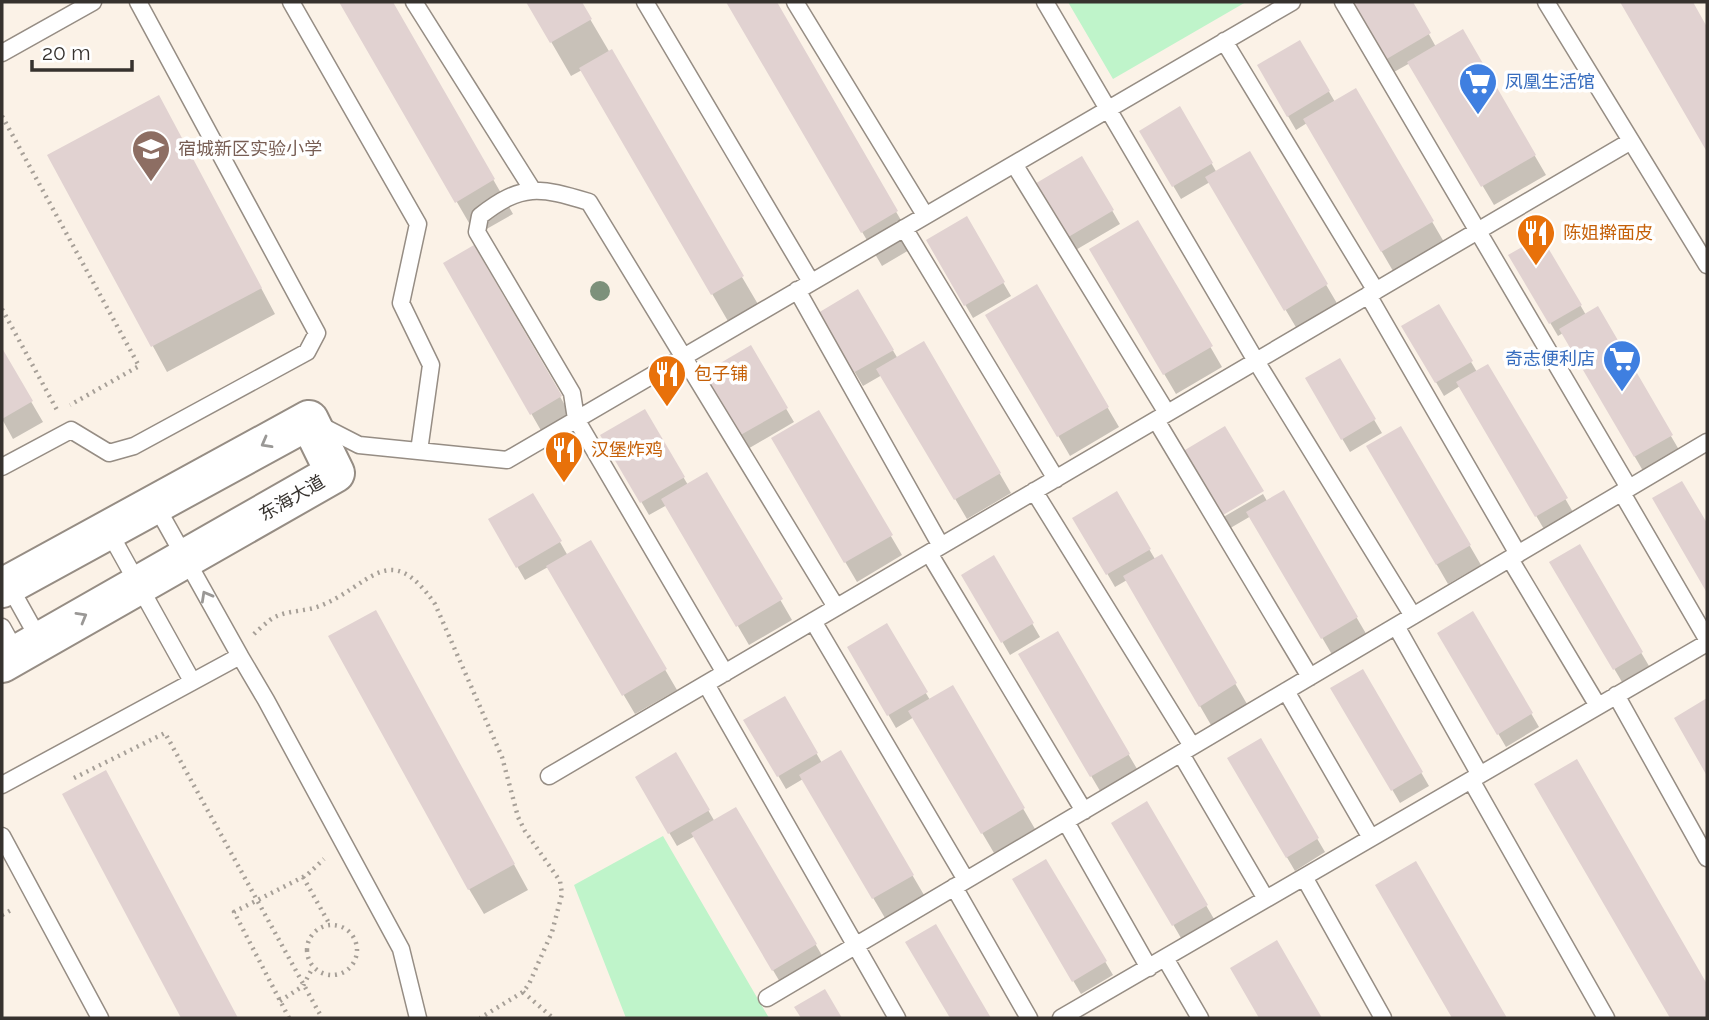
<svg xmlns="http://www.w3.org/2000/svg" width="1709" height="1020" font-family="Raleway,'Noto Sans SC',sans-serif">
<style>
.green{fill:#bff4ca}
.shadow{fill:#0003}
.building{fill:#e1d2d1}
.lines{fill:none;stroke-linecap:round;stroke-linejoin:round}
.service-casing{stroke:#968d84;stroke-width:19}
.tertiary-casing{stroke:#968d84;stroke-width:42}
.path{stroke:#a7a098;stroke-width:4.5;stroke-dasharray:2 5;stroke-linecap:butt}
.service{stroke:#fff;stroke-width:16}
.tertiary{stroke:#fff;stroke-width:38}
.tree{fill:#7d917b}
.oneway{stroke:#9a9896}
.labels{text-anchor:middle;stroke-width:7;stroke-linejoin:round;paint-order:stroke}
.shop-label{font-size:18px;fill:#366cbe;stroke:#fff;text-anchor:start}
.education-label{font-size:18px;fill:#785e54;stroke:#fff;text-anchor:start}
.food-label{font-size:18px;fill:#c56008;stroke:#fff;text-anchor:start}
.street-label{font-size:18px;fill:#36322e;stroke:#fff}
</style>
<rect width="100%" height="100%" fill="#fbf2e7"/>
<path class="green" d="M 1068,2 L 1246,2 L 1113,79 Z
M 663,836 L 769,1018 L 626,1018 L 574,885 Z"/>
<path class="shadow" d="M 341,2 L 391,2 L 513,214 L 476,235 Z
M 528,2 L 580,2 L 762,311 L 732,328 L 582,70 L 571,76 Z
M 728,2 L 774,2 L 916,246 L 882,266 Z
M 1358,2 L 1411,2 L 1436,47 L 1462,31 L 1546,175 L 1494,205 L 1410,63 L 1394,72 L 1354,4 Z
M 1622,2 L 1691,2 L 1707,30 L 1707,149 Z
M 1300,42 L 1335,102 L 1355,90 L 1444,242 L 1393,271 L 1307,123 L 1296,130 L 1259,66 Z
M 1180,109 L 1217,173 L 1249,154 L 1338,305 L 1297,329 L 1210,182 L 1181,199 L 1141,131 Z
M 172,122 L 275,314 L 167,372 L 49,155 Z
M 1082,159 L 1120,224 L 1074,251 L 1036,186 Z
M 966,219 L 1011,296 L 973,318 L 928,241 Z
M 1138,222 L 1222,367 L 1176,394 L 1091,250 Z
M 1541,238 L 1586,315 L 1597,309 L 1682,455 L 1646,476 L 1563,333 L 1558,336 L 1511,256 Z
M 473,247 L 580,431 L 551,448 L 445,263 Z
M 1037,287 L 1119,427 L 1070,456 L 988,315 Z
M 858,291 L 898,359 L 924,344 L 1011,493 L 967,519 L 882,375 L 863,386 L 820,314 Z
M 1438,306 L 1477,372 L 1488,366 L 1577,519 L 1548,536 L 1460,386 L 1444,396 L 1404,327 Z
M 750,348 L 794,422 L 746,450 L 703,376 Z
M 2,352 L 43,422 L 13,439 L 2,419 Z
M 1339,361 L 1382,433 L 1350,452 L 1307,379 Z
M 644,411 L 688,485 L 707,474 L 792,620 L 749,645 L 667,505 L 649,515 L 603,436 Z
M 818,412 L 902,555 L 857,582 L 773,439 Z
M 1401,428 L 1481,565 L 1448,584 L 1369,447 Z
M 1283,492 L 1368,637 L 1334,658 L 1251,516 L 1227,530 L 1220,519 L 1263,494 L 1267,501 Z
M 1116,494 L 1155,559 L 1161,556 L 1247,704 L 1211,725 L 1127,580 L 1115,587 L 1075,518 Z
M 533,495 L 568,556 L 591,543 L 677,690 L 635,714 L 548,567 L 525,580 L 490,520 Z
M 1579,547 L 1649,666 L 1622,682 L 1552,563 Z
M 994,558 L 1040,637 L 1010,655 L 964,575 Z
M 1473,614 L 1539,727 L 1506,747 L 1439,633 Z
M 886,626 L 930,700 L 952,687 L 1035,829 L 994,853 L 914,717 L 896,728 L 849,647 Z
M 1057,633 L 1140,774 L 1103,796 L 1020,655 Z
M 390,638 L 528,890 L 484,914 L 469,889 Z
M 1362,671 L 1429,786 L 1400,803 L 1333,688 Z
M 784,698 L 822,763 L 840,752 L 924,895 L 885,918 L 803,779 L 786,789 L 746,721 Z
M 1260,741 L 1325,852 L 1295,871 L 1229,759 Z
M 676,755 L 715,822 L 736,809 L 827,964 L 784,989 L 695,836 L 677,846 L 637,778 Z
M 1147,804 L 1214,919 L 1181,938 L 1114,823 Z
M 1046,861 L 1113,975 L 1081,994 L 1014,880 Z"/>
<path class="building" d="M 339,2 L 393,2 L 495,179 L 455,203 Z
M 526,2 L 582,2 L 592,19 L 550,43 Z
M 726,2 L 777,2 L 898,211 L 861,233 Z
M 1354,2 L 1413,2 L 1431,33 L 1385,60 L 1352,3 Z
M 1620,2 L 1693,2 L 1707,27 L 1707,152 Z
M 1463,29 L 1536,155 L 1481,187 L 1407,62 Z
M 1300,40 L 1330,91 L 1287,117 L 1257,65 Z
M 612,49 L 744,276 L 711,295 L 579,68 Z
M 1356,88 L 1434,221 L 1381,252 L 1303,119 Z
M 159,95 L 262,288 L 151,347 L 47,155 Z
M 1180,106 L 1213,163 L 1172,187 L 1139,131 Z
M 1250,151 L 1328,284 L 1284,311 L 1205,177 Z
M 1082,156 L 1114,210 L 1065,239 L 1033,185 Z
M 967,216 L 1005,282 L 964,306 L 926,240 Z
M 1138,220 L 1213,346 L 1163,375 L 1089,249 Z
M 1541,236 L 1582,305 L 1549,324 L 1508,255 Z
M 474,245 L 562,396 L 530,415 L 443,263 Z
M 1037,284 L 1109,407 L 1057,437 L 985,315 Z
M 858,289 L 894,350 L 853,373 L 818,313 Z
M 1439,304 L 1473,361 L 1435,383 L 1401,326 Z
M 1598,306 L 1673,435 L 1634,457 L 1559,329 Z
M 924,341 L 1001,473 L 954,500 L 876,369 Z
M 751,345 L 788,408 L 737,437 L 700,375 Z
M 2,348 L 33,401 L 2,419 Z
M 1340,358 L 1376,419 L 1341,440 L 1305,378 Z
M 1488,364 L 1568,498 L 1535,517 L 1456,382 Z
M 645,409 L 685,477 L 640,503 L 600,435 Z
M 819,410 L 893,535 L 844,563 L 771,438 Z
M 1225,426 L 1264,491 L 1218,518 L 1180,453 Z
M 1401,426 L 1471,545 L 1436,565 L 1366,446 Z
M 707,472 L 783,599 L 736,627 L 661,499 Z
M 1682,481 L 1707,523 L 1707,593 L 1652,498 Z
M 1284,490 L 1358,617 L 1321,639 L 1246,512 Z
M 1117,491 L 1151,549 L 1106,575 L 1072,518 Z
M 533,493 L 562,541 L 516,568 L 488,519 Z
M 591,540 L 667,669 L 622,696 L 546,566 Z
M 1580,544 L 1643,652 L 1613,670 L 1549,562 Z
M 1162,554 L 1237,683 L 1199,707 L 1123,576 Z
M 994,555 L 1034,623 L 1001,643 L 961,575 Z
M 376,610 L 515,864 L 468,890 L 328,636 Z
M 1473,611 L 1533,713 L 1497,735 L 1437,633 Z
M 887,623 L 928,692 L 887,716 L 847,647 Z
M 1058,631 L 1130,754 L 1090,777 L 1018,654 Z
M 1363,669 L 1423,772 L 1391,791 L 1330,688 Z
M 953,685 L 1025,808 L 981,834 L 908,711 Z
M 785,696 L 818,753 L 777,777 L 743,720 Z
M 1707,698 L 1707,776 L 1674,718 Z
M 1261,738 L 1319,838 L 1286,858 L 1227,758 Z
M 841,750 L 914,875 L 872,899 L 799,775 Z
M 676,752 L 710,810 L 668,834 L 635,777 Z
M 1577,759 L 1707,984 L 1707,1018 L 1670,1018 L 1534,784 Z
M 106,770 L 238,1018 L 181,1018 L 62,794 Z
M 1147,801 L 1208,905 L 1172,926 L 1111,823 Z
M 736,807 L 817,944 L 772,971 L 691,833 Z
M 1046,859 L 1107,961 L 1072,982 L 1012,879 Z
M 1416,861 L 1507,1018 L 1452,1018 L 1375,885 Z
M 936,924 L 991,1018 L 950,1018 L 905,942 Z
M 1277,940 L 1322,1018 L 1259,1018 L 1230,968 Z
M 825,989 L 842,1018 L 801,1018 L 794,1007 Z"/>
<g class="lines">
<defs>
<path id="service" d="M 291,2 L 418,224 L 401,303 L 431,365 L 419,451
M 414,2 L 532,189
M 645,2 L 811,282
M 795,2 L 925,215
M 1045,2 L 1256,361 L 1413,616
M 1343,2 L 1629,488
M 1546,2 L 1707,265
M 1224,41 L 1376,291
M 2,53 L 93,2
M 1014,164 L 1167,413
M 904,228 L 1056,479
M 797,290 L 941,546
M 1368,295 L 1518,554
M 1156,420 L 1310,677
M 318,424 L 359,445 L 507,460 L 1292,2
M 2,467 L 71,430 L 109,453 L 134,446 L 307,352 L 317,333 L 138,2
M 1034,491 L 1192,746
M 1622,493 L 1707,639
M 155,504 L 240,656
M 108,530 L 192,681
M 929,553 L 1084,811
M 1510,559 L 1598,706
M 7,582 L 40,641
M 813,621 L 966,880
M 1396,626 L 1480,775
M 2,627 L 17,654
M 725,673 L 576,419 L 572,393 L 477,232 L 480,216 C 522,183 540,187 589,202 L 836,607
M 706,684 L 897,1018
M 1286,691 L 1371,838
M 1616,695 L 1707,858
M 1181,754 L 1266,899
M 549,776 L 1631,141
M 1471,780 L 1606,1018
M 2,785 L 240,656 L 266,700 L 401,949 L 418,1018
M 1066,822 L 1149,968
M 2,836 L 100,1018
M 1304,877 L 1383,1018
M 954,887 L 1029,1018
M 1165,958 L 1200,1018
M 767,998 L 1707,442
M 1061,1018 L 1707,643"/>
<path id="tertiary" d="M 2,588 L 309,420 L 335,473 L 2,663"/>
</defs>
<use href="#service" class="service-casing"/>
<use href="#tertiary" class="tertiary-casing"/>
<path class="path" d="M 2,116 L 139,366 L 70,405
M 2,309 L 57,410
M 254,634 C 259,629 265,624 270,620 C 284,610 302,612 317,607 C 370,588 388,536 435,604 L 502,757 L 518,817 L 525,831 L 560,881 L 562,894 L 552,932 L 529,984 L 523,992 L 480,1018
M 74,778 L 165,733 L 322,1018
M 303,877 L 330,925
M 2,915 L 13,909
M307 950a25 25 0 1 1 50 0a25 25 0 1 1-50 0Z
M 523,992 L 553,1018
M 280,1001 L 303,986 L 313,967
M 289,1018 L 234,912 L 307,875 L 324,859"/>
<use href="#service" class="service"/>
<use href="#tertiary" class="tertiary"/>
</g>
<circle class="tree" cx="600" cy="291" r="10"/>
<defs><path id="oneway-chevron" d="M-2-3.5L2.5 0L-2 3.5" fill="none" stroke-width="1.6" stroke-linecap="round" stroke-linejoin="round" transform="scale(1.75)"/></defs>
<g class="oneway">
<use href="#oneway-chevron" transform="translate(266 443) rotate(151)"/>
<use href="#oneway-chevron" transform="translate(206 596) rotate(-119)"/>
<use href="#oneway-chevron" transform="translate(82 617) rotate(-30)"/>
</g>
<defs>
<symbol id="supermarket-pin" viewBox="-11 -11 22 30"><path d="M0 17L-7.5 6A9.5 9.5 0 1 1 7.5 6Z" fill="#3f7fe0" stroke="#fff"/><path d="M-6-5.5h2.5l.6 2H6L4.5 2H-2.5L-4.4-4H-6ZM-1.5 3.2a1.3 1.3 0 1 0 .1 0ZM3 3.2a1.3 1.3 0 1 0 .1 0Z" fill="#fff"/></symbol>
<symbol id="school-pin" viewBox="-11 -11 22 30"><path d="M0 17L-7.5 6A9.5 9.5 0 1 1 7.5 6Z" fill="#8d6e63" stroke="#fff"/><path d="M0-5L7-2L0 1L-7-2ZM-4 1L0 2.5L4 1V4Q0 6-4 4Z" fill="#fff"/></symbol>
<symbol id="restaurant-pin" viewBox="-11 -11 22 30"><path d="M0 17L-7.5 6A9.5 9.5 0 1 1 7.5 6Z" fill="#e8710a" stroke="#fff"/><path d="M-5-6h1v4h1v-4h1v4h1v-4h1v5L-1.5 .5V6h-2V.5L-5-1ZM5-6V6H3V1.5H1.5Q1.5-4 5-6Z" fill="#fff"/></symbol>
</defs>
<g fill-rule="evenodd">
<use href="#supermarket-pin" x="1456" y="60" width="44" height="60"/>
<use href="#school-pin" x="129" y="127" width="44" height="60"/>
<use href="#restaurant-pin" x="1514" y="211" width="44" height="60"/>
<use href="#supermarket-pin" x="1600" y="337" width="44" height="60"/>
<use href="#restaurant-pin" x="645" y="352" width="44" height="60"/>
<use href="#restaurant-pin" x="542" y="428" width="44" height="60"/>
</g>
<g class="labels">
<g class="shop-label">
<text x="1505" y="88">凤凰生活馆</text>
<text x="1595" y="365" text-anchor="end">奇志便利店</text>
</g>
<g class="education-label">
<text x="178" y="155">宿城新区实验小学</text>
</g>
<g class="food-label">
<text x="1563" y="239">陈姐擀面皮</text>
<text x="694" y="380">包子铺</text>
<text x="591" y="456">汉堡炸鸡</text>
</g>
<g class="street-label">
<text transform="translate(292 498) rotate(-30)" y="6">东海大道</text>
</g>
</g>
<rect width="1709" height="1020" fill="none" stroke="#36322e" stroke-width="7"/>
<path d="M32 60v10h100v-10" fill="none" stroke="#36322e" stroke-width="3.5"/>
<text x="42" y="60" font-size="21" fill="#36322e" stroke="#ffffff" stroke-width="5" paint-order="stroke">20 m</text>
</svg>
